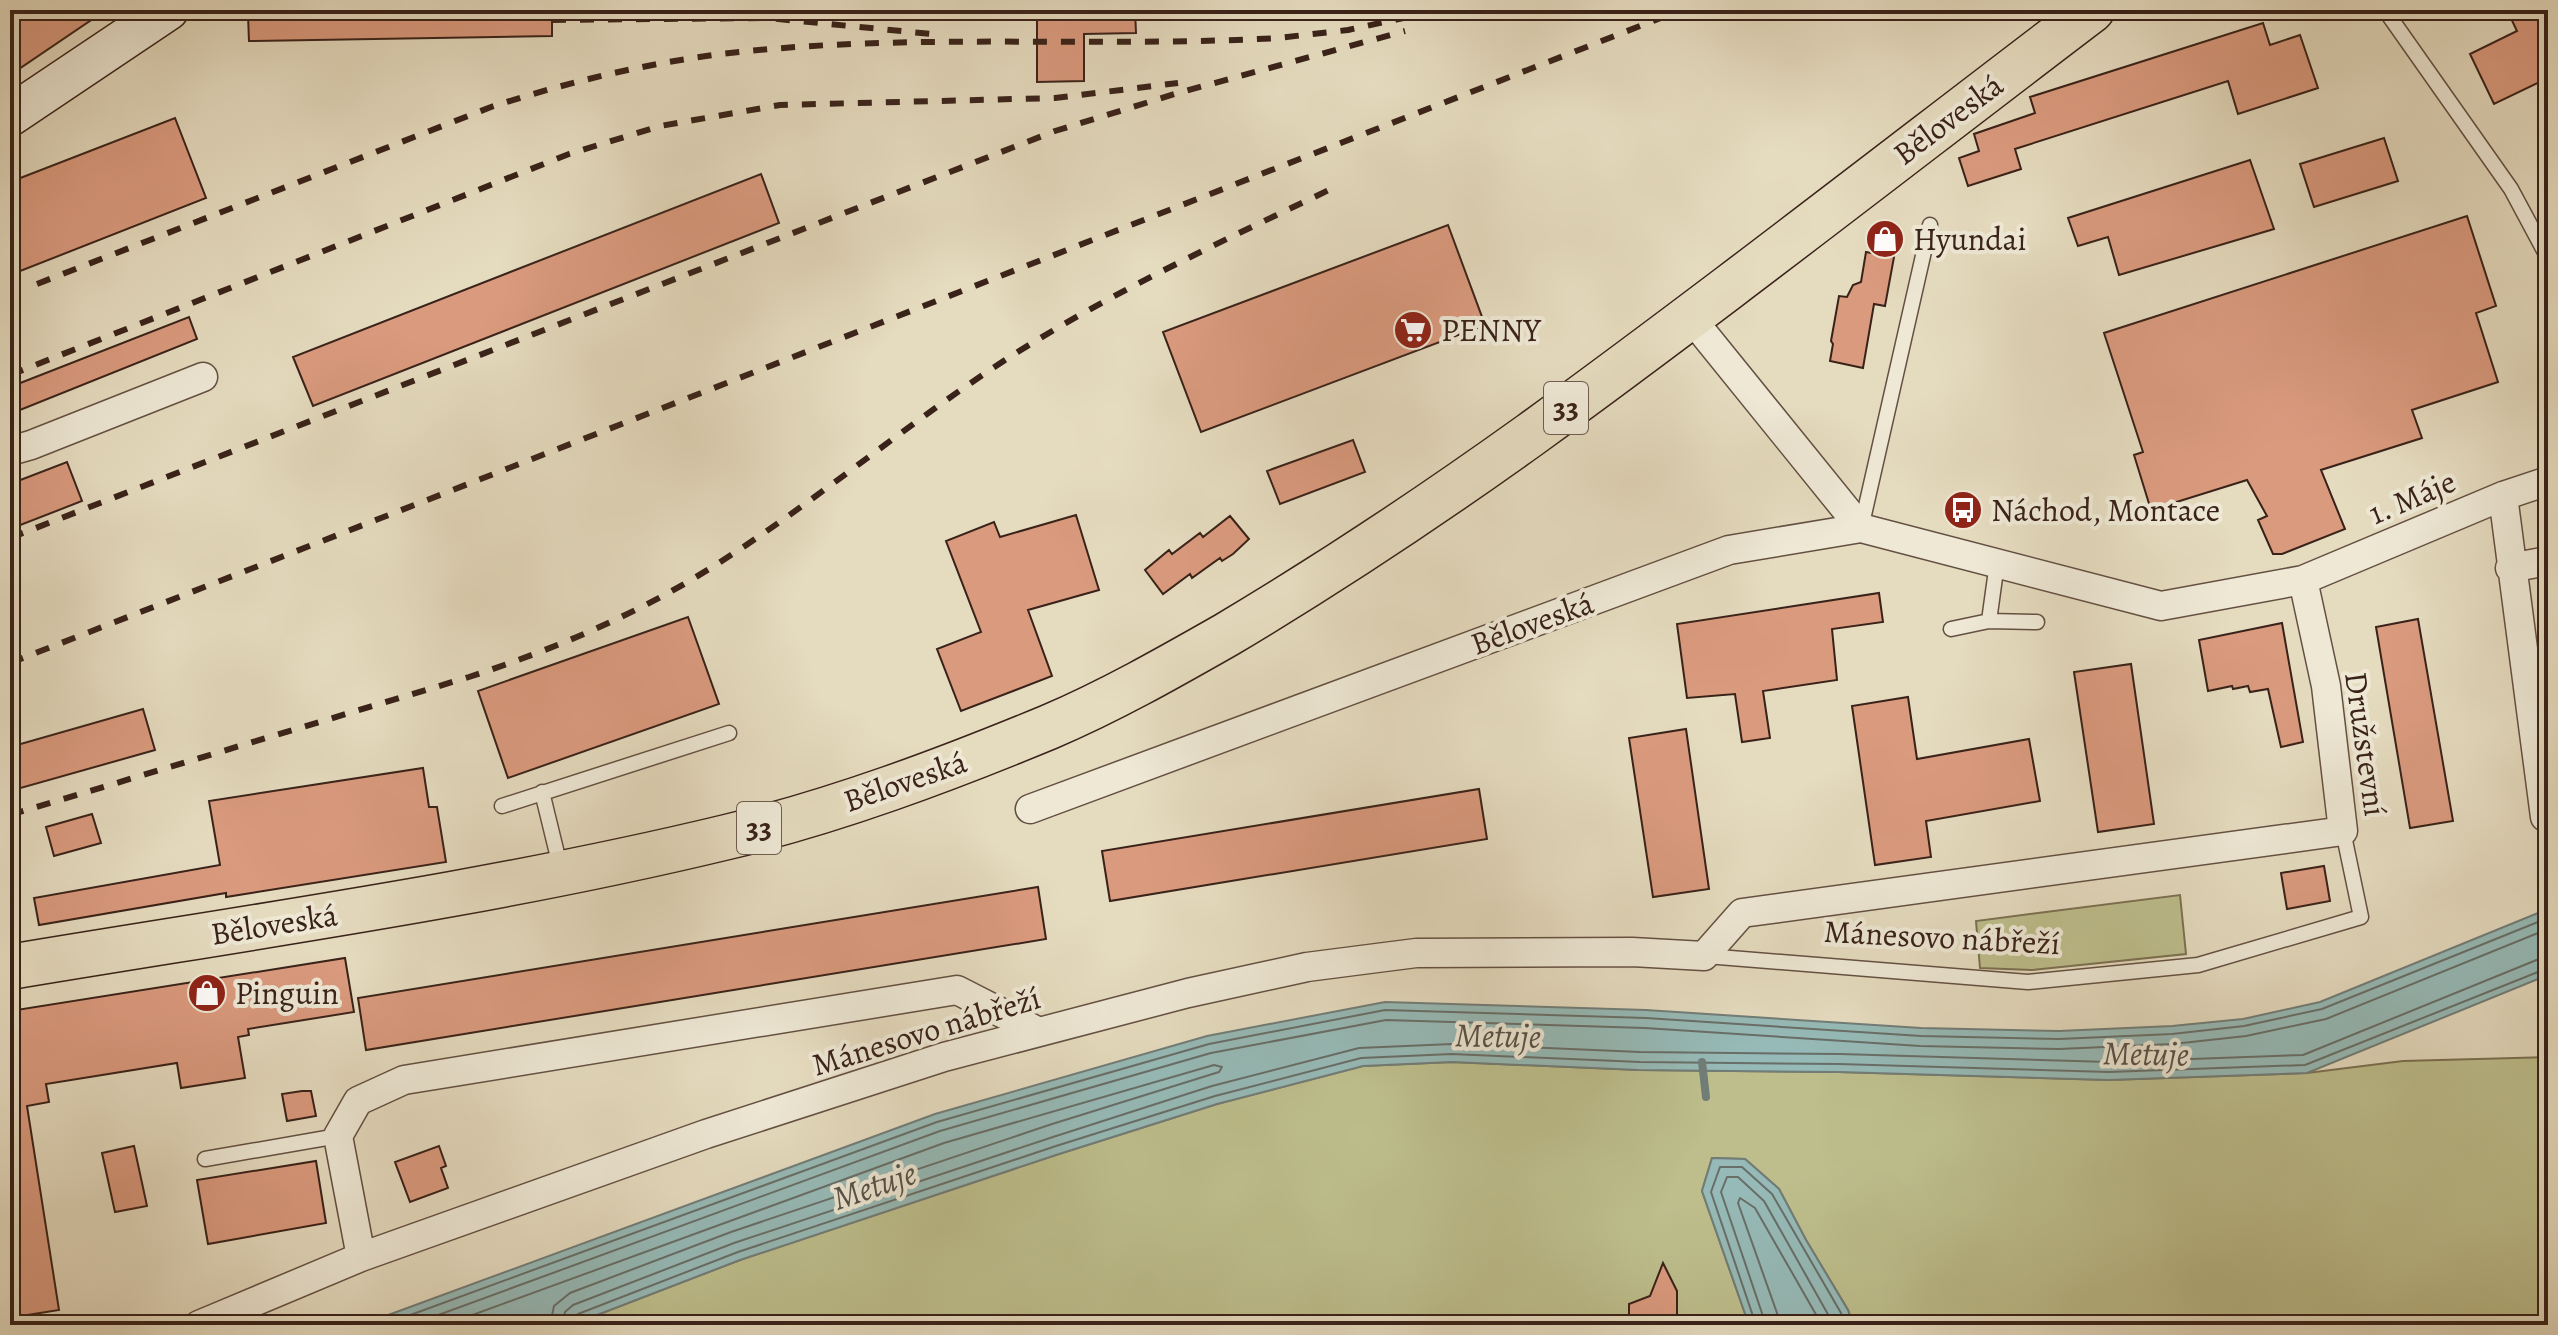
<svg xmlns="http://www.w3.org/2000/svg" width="2558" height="1335" font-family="Alegreya,serif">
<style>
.green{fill:#bdbe8c;stroke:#7b7052;stroke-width:2}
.water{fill:#96bab7;stroke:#717d78;stroke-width:2}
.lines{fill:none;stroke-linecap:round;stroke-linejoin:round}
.shore{stroke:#686e68;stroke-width:2}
.stream{stroke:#717d78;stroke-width:8}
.building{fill:#da9a7e;stroke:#392219;stroke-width:2}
.service-casing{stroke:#645042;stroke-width:17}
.minor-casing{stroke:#645042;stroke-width:31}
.secondary-casing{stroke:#392219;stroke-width:43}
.primary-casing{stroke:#392219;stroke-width:47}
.service{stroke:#eee8d5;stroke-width:14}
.minor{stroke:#eee8d5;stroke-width:28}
.secondary{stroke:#eee8d5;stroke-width:40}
.primary{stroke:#e5dbbf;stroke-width:44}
.rail{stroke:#392219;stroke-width:6;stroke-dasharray:14 14;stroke-linecap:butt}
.labels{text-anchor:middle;stroke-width:8;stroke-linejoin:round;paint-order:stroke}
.shield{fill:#eee8d5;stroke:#6f5d51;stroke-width:2}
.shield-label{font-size:30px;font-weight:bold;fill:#392219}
.street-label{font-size:32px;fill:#392219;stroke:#eee8d5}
.poi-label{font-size:32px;fill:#392219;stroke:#eee8d5;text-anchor:start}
.water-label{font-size:34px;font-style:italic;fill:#555048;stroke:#eee8d5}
</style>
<rect width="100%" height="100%" fill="#e5dbbf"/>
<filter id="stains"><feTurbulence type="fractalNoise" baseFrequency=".0025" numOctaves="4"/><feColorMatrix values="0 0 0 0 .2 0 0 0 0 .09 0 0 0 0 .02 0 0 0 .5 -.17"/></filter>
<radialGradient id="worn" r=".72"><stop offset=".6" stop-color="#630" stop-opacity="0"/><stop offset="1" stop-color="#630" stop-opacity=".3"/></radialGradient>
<path class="green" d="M 2180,895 L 2186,954 L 2032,970 L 1980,968 L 1976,921 Z
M 2548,1057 L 2548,1325 L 1853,1325 L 1848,1310 L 1806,1240 L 1779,1189 L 1745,1159 L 1712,1158 L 1702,1191 L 1749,1325 L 571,1325 L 740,1260 L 1059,1154 L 1217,1104 L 1363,1066 L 1452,1062 L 1639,1070 L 1839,1072 L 2109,1080 L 2307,1073 L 2403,1061 Z"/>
<path class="water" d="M 2548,909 L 2548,975 L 2307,1073 L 2109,1080 L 1839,1072 L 1639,1070 L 1452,1062 L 1363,1066 L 1217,1104 L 1059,1154 L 740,1260 L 571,1325 L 361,1325 L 935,1114 L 1207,1036 L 1385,1002 L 1646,1010 L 1921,1028 L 2059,1031 L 2172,1026 L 2243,1019 L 2320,1002 Z
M 1712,1158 L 1745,1159 L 1779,1189 L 1806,1240 L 1848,1310 L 1853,1325 L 1749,1325 L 1702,1191 Z"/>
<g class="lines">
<path class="shore" d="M 383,1325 L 937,1122 L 1209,1044 L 1385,1010 L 1646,1018 L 1921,1036 L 2059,1039 L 2172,1034 L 2244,1026 L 2322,1009 L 2548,918
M 411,1325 L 940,1131 L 1211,1053 L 1386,1020 L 1645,1028 L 1920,1046 L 2059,1049 L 2173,1044 L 2246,1036 L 2326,1019 L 2548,929
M 445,1325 L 944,1143 L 1214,1065 L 1222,1067 L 1219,1072 L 1049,1125 L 731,1232 L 570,1293 L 554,1306 L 550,1325
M 562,1325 L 565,1312 L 573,1305 L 734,1243 L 1053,1137 L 1212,1086 L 1359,1048 L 1452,1044 L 1640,1052 L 1840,1054 L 2109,1062 L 2303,1055 L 2539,959 L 2548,958
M 572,1325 L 573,1319 L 578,1314 L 738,1252 L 1056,1146 L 1215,1096 L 1361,1058 L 1452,1054 L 1640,1062 L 1839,1064 L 2109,1072 L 2305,1065 L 2548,968
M 1756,1325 L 1711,1192 L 1720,1167 L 1742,1167 L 1772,1194 L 1841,1313 L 1845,1325
M 1766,1325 L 1721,1192 L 1727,1177 L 1738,1177 L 1764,1201 L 1834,1325
M 1778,1325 L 1777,1313 L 1738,1203 L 1740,1198 L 1755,1208 L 1822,1325"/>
<path class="stream" d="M 1702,1062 L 1706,1097"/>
</g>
<path class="building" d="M 10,10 L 106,10 L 10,75 Z
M 486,10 L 552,10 L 552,36 L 249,41 L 248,15 Z
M 1037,10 L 1135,10 L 1136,33 L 1084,34 L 1084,81 L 1037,82 Z
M 2507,10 L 2548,10 L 2548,78 L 2494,104 L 2470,54 L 2517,31 Z
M 2263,23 L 2270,45 L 2300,35 L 2318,88 L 2238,114 L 2228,81 L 2015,149 L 2021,169 L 1968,186 L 1959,158 L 1979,151 L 1974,134 L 2035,113 L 2030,97 Z
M 175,118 L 206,198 L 10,275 L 10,182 Z
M 2384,138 L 2398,181 L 2314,207 L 2300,164 Z
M 2250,160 L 2274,229 L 2119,275 L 2108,237 L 2078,246 L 2068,218 Z
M 761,174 L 779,223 L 313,406 L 293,357 Z
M 2467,216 L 2496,306 L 2476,313 L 2498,382 L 2412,410 L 2422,438 L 2321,470 L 2345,529 L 2282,554 L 2273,554 L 2258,520 L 2267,516 L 2247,480 L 2151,510 L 2134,455 L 2143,452 L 2104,333 Z
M 1448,225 L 1485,325 L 1201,432 L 1163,332 Z
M 1866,252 L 1894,257 L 1885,306 L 1874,304 L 1863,368 L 1830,361 L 1833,344 L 1831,341 L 1839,296 L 1847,297 L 1853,285 L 1861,282 Z
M 189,317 L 197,339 L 10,414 L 10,387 Z
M 1353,440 L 1365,472 L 1280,504 L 1267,471 Z
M 67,462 L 82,501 L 10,529 L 10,484 Z
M 1076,515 L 1099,590 L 1028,610 L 1052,676 L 961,711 L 937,649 L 981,632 L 946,541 L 994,522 L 1000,537 Z
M 1230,516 L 1249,539 L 1233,554 L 1222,561 L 1220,558 L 1192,578 L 1190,574 L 1163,594 L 1145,570 L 1169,550 L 1172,554 L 1200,533 L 1203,537 Z
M 1879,593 L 1883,622 L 1832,629 L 1837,680 L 1763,691 L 1770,738 L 1742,742 L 1735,694 L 1687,698 L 1677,624 Z
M 688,617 L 719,704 L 508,778 L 478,691 Z
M 2418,619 L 2453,821 L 2410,828 L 2376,627 Z
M 2282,623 L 2303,742 L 2281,747 L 2268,689 L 2250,692 L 2248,686 L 2233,689 L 2232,686 L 2208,691 L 2199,640 Z
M 2131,664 L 2154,824 L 2098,832 L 2074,672 Z
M 1908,697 L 1917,759 L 2029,739 L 2040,801 L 1926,821 L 1931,857 L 1875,865 L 1852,706 Z
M 143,709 L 155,750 L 10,791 L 10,747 Z
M 1686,729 L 1709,889 L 1653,897 L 1629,738 Z
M 423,768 L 429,807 L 437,807 L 446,862 L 226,897 L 226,893 L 39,925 L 34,898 L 220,865 L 209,801 Z
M 1479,789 L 1487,839 L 1110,901 L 1102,851 Z
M 92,814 L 101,843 L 54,856 L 46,827 Z
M 2324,866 L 2330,901 L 2287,909 L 2281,873 Z
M 1038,887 L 1046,939 L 366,1050 L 358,998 Z
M 345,958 L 354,1012 L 248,1029 L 249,1035 L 238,1037 L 245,1078 L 181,1088 L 177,1063 L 46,1084 L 49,1102 L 27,1106 L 59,1310 L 15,1317 L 10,1282 L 10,1011 Z
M 302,1091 L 311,1091 L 316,1116 L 287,1121 L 282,1094 Z
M 134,1146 L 147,1206 L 115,1212 L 102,1153 Z
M 439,1146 L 446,1166 L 441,1168 L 448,1188 L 410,1202 L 395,1162 Z
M 316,1161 L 326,1223 L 208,1244 L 197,1180 Z
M 1663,1263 L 1677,1291 L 1677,1325 L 1629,1325 L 1629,1304 L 1650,1296 Z"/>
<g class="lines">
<defs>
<path id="service" d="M 2385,10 L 2511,189 L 2548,258
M 1861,528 L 1930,225
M 1989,621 L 2037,622
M 1951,629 L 1989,621 L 1997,563
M 542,792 L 561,870
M 502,806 L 729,733
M 1706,956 L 2028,982 L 2198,965 L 2361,917 L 2343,831
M 205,1159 L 338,1136"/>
<path id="minor" d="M 1691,318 L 1861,528
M 10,451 L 31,445 L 203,377
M 2503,496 L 2545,817
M 2510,568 L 2548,561
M 1030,809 L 1729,550 L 1861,528 L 2161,606 L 2303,580 L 2503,496 L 2548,481
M 361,1257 L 338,1136 L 358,1101 L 404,1080 L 957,990 L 1039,1032
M 199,1325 L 361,1257 L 706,1134 L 944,1057 L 1188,993 L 1307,967 L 1416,953 L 1632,952 L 1704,956 L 1742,913 L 2343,831 L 2326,686 L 2303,580"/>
<path id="secondary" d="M 10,116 L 168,10"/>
<path id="primary" d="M 10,967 C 249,927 491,894 727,837 C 836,811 945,770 1049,727 C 1110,701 1168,668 1226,635 C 1330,573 1431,506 1530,435 C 1720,297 1905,152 2092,10"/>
</defs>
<use href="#service" class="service-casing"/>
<use href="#minor" class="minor-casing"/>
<use href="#secondary" class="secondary-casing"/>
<use href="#primary" class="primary-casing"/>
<use href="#service" class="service"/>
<use href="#minor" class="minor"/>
<use href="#secondary" class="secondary"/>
<use href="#primary" class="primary"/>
<path class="rail" d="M 1135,13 L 1261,10
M 908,15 L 1037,14
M 552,20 L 768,18 L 931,34
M 37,284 L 491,107 C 571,81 655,61 739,52 C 918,33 1099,48 1278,38 L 1348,30 L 1440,10
M 10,375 L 569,154 L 660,126 L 780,105 L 1055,98 L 1178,83
M 10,538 L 1055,131 L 1178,93 L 1405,31
M 10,663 L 1681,10
M 10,815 L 469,677 C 548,651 624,620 696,577 C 799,515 892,435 993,368 C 1100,297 1219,243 1335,187"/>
</g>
<defs>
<symbol id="shop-disc" viewBox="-11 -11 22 22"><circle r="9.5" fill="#8f2418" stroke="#eee8d5"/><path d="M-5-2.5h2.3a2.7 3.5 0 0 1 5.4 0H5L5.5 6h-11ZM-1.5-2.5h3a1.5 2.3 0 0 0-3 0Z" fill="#fff"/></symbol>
<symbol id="supermarket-disc" viewBox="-11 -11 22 22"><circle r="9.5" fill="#8f2418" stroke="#eee8d5"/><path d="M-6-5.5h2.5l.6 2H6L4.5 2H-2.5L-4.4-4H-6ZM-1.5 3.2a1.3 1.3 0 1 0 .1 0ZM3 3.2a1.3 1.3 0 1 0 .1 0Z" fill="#fff"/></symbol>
<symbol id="bus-disc" viewBox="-11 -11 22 22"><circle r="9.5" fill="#8f2418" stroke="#eee8d5"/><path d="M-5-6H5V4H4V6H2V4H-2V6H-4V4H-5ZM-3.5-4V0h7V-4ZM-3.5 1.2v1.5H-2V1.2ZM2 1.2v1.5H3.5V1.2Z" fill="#fff"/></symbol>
</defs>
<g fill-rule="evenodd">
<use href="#shop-disc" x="1863" y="217" width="44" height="44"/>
<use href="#supermarket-disc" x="1391" y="308" width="44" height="44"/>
<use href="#bus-disc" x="1941" y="488" width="44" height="44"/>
<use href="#shop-disc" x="185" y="971" width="44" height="44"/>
</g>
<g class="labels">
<g class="shield">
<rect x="1544" y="382" width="44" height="52" rx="6"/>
<rect x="737" y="802" width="44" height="52" rx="6"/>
</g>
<g class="shield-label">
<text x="1566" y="418">33</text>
<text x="759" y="838">33</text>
</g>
<g class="street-label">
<text transform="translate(1948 119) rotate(-37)" y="11">Běloveská</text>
<text transform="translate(2412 497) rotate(-23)" y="11">1. Máje</text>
<text transform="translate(1532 623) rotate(-20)" y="11">Běloveská</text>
<text transform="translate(2366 744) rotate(82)" y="11">Družstevní</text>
<text transform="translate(905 781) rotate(-19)" y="11">Běloveská</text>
<text transform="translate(274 924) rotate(-9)" y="11">Běloveská</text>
<text transform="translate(1942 937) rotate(3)" y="11">Mánesovo nábřeží</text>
<text transform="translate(926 1031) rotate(-17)" y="11">Mánesovo nábřeží</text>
</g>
<g class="poi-label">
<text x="1913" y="250">Hyundai</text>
<text x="1441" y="341">PENNY</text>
<text x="1991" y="521">Náchod, Montace</text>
<text x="235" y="1004">Pinguin</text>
</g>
<g class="water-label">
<text transform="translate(1498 1035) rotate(1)" y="12">Metuje</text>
<text transform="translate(2146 1053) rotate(1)" y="12">Metuje</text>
<text transform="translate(874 1185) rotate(-19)" y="12">Metuje</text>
</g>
</g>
<rect width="2558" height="1335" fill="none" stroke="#e5dbbf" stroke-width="40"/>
<rect x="12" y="12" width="2534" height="1311" fill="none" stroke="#392219" stroke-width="4"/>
<rect x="20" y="20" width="2518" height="1295" fill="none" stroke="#392219" stroke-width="2"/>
<rect width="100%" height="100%" filter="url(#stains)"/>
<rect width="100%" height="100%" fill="url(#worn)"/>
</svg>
